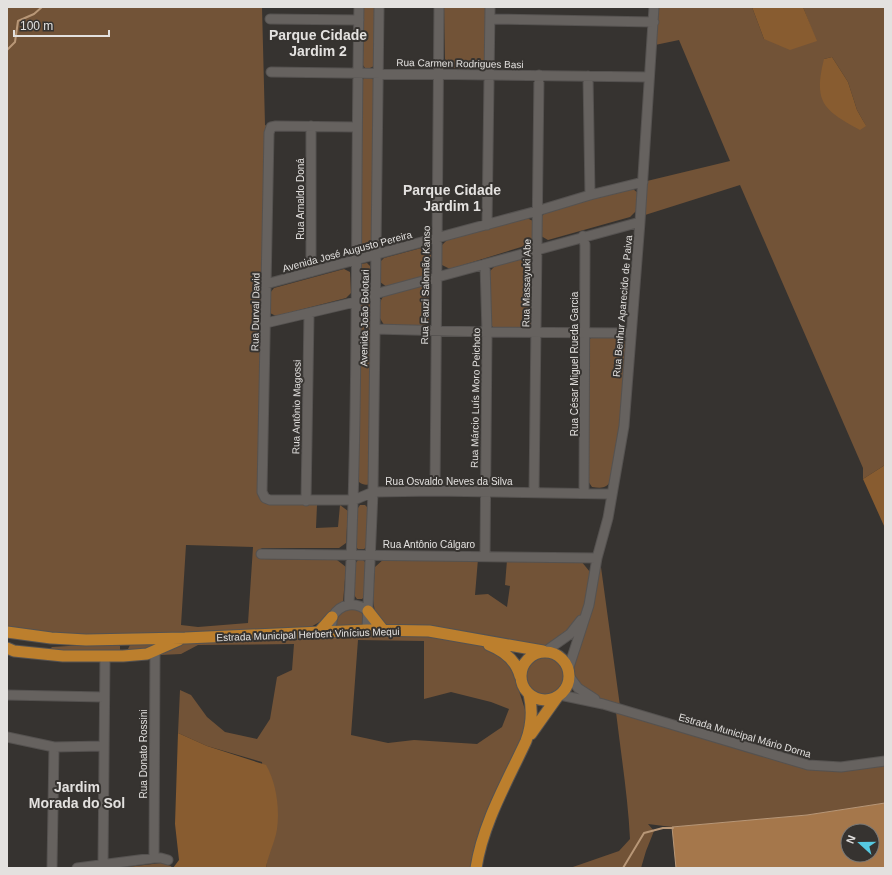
<svg xmlns="http://www.w3.org/2000/svg" width="892" height="875" font-family="Helvetica,sans-serif">
<style>
.green{fill:#725337;fill-rule:evenodd}
.forest{fill:#885c30}
.water{fill:#a5774b;stroke:#b89777;fill-rule:evenodd}
.lines{fill:none;stroke-linecap:round;stroke-linejoin:round}
.stream{stroke:#b89777;stroke-width:2}
.minor-casing{stroke:#555250;stroke-width:11}
.major-casing{stroke:#555250;stroke-width:13}
.minor{stroke:#66625f;stroke-width:9}
.major{stroke:#bc7f2d;stroke-width:11}
.labels{text-anchor:middle;stroke-width:4;stroke-linejoin:round;paint-order:stroke}
.street-label{font-size:10px;fill:#e3e1df;stroke:#363330}
.district-label{font-size:14px;font-weight:bold;fill:#e3e1df;stroke:#363330}
</style>
<rect width="100%" height="100%" fill="#363330"/>
<path class="green" d="M 7,7 L 262,7 L 265,125 L 267,126 L 261,499 L 267,504 L 317,505 L 316,528 L 338,527 L 340,505 L 348,511 L 346,543 L 339,548 L 262,548 L 259,550 L 258,555 L 262,559 L 337,560 L 346,567 L 343,602 L 323,620 L 309,628 L 122,637 L 7,630 ZM 186,545 L 253,547 L 248,623 L 198,627 L 181,625 Z
M 364,7 L 375,7 L 374,66 L 370,68 L 365,68 L 363,65 Z
M 444,7 L 486,7 L 486,63 L 478,69 L 451,68 L 445,59 Z
M 657,7 L 752,7 L 764,39 L 816,41 L 803,7 L 885,7 L 885,465 L 863,479 L 863,468 L 740,185 L 645,215 L 647,181 L 730,161 L 679,40 L 655,45 ZM 832,57 L 848,82 L 857,110 L 866,126 L 824,59 Z
M 364,78 L 371,78 L 374,80 L 372,250 C 368,253 365,254 361,251 L 361,83 Z
M 628,189 L 633,189 L 638,193 L 637,210 L 630,217 L 548,240 L 541,236 L 540,218 L 545,213 Z
M 527,218 L 533,221 L 534,238 L 531,244 L 450,269 L 442,265 L 441,246 L 447,240 Z
M 425,247 L 431,250 L 431,271 L 427,276 L 387,287 L 380,282 L 379,263 L 384,258 Z
M 525,257 L 532,263 L 532,323 L 527,328 L 493,327 L 489,323 L 490,271 L 496,265 Z
M 367,263 L 370,266 L 370,289 L 362,293 L 359,290 L 360,267 L 361,264 Z
M 344,269 L 350,272 L 351,293 L 346,298 L 276,316 L 270,313 L 270,293 L 274,288 Z
M 422,286 L 429,291 L 429,321 L 424,326 L 386,327 C 376,315 376,308 384,295 Z
M 368,301 L 370,304 L 371,483 C 367,486 363,485 359,482 L 359,307 L 361,303 Z
M 592,336 C 603,336 623,332 627,344 L 620,425 L 611,480 C 607,489 601,488 592,487 L 588,481 L 589,341 Z
M 360,505 L 365,505 L 368,508 L 367,547 L 364,549 L 358,549 L 355,546 L 358,508 Z
M 385,558 L 478,559 L 475,595 L 488,594 L 507,607 L 510,586 L 505,585 L 507,560 L 581,561 L 590,572 L 586,603 L 579,620 L 574,626 L 543,648 L 385,626 L 375,613 L 373,599 L 375,567 Z
M 358,560 L 363,560 L 366,563 L 364,597 L 362,599 L 357,599 L 354,595 L 355,564 Z
M 600,560 L 620,706 C 600,699 573,689 573,665 Z
M 350,608 L 362,611 L 364,615 L 362,627 L 337,628 C 335,617 340,612 350,608 Z
M 428,634 L 477,642 L 497,651 L 512,669 L 528,719 L 527,729 L 474,868 L 266,868 L 268,855 L 262,762 L 207,746 L 178,733 L 180,690 L 191,695 L 207,717 L 225,732 L 257,739 L 270,719 L 277,677 L 292,670 L 294,644 L 198,645 L 181,654 L 160,655 L 177,644 L 248,637 ZM 358,640 L 424,641 L 424,699 L 451,692 L 491,702 L 509,709 L 502,727 L 477,744 L 414,740 L 388,743 L 351,735 Z
M 171,642 L 151,649 L 127,651 L 131,643 Z
M 117,643 L 120,646 L 120,650 L 104,652 L 48,651 L 52,647 Z
M524 675a20 20 0 1 1 40 0a20 20 0 1 1-40 0Z
M 616,712 C 651,723 686,733 721,744 C 776,761 827,778 885,764 L 885,803 L 807,815 L 672,827 L 648,824 L 654,831 L 646,851 L 641,868 L 570,868 L 619,851 L 630,839 C 628,797 621,755 616,712 Z
M 161,863 L 171,866 L 172,868 L 119,868 Z"/>
<path class="forest" d="M 752,7 L 803,7 L 817,41 L 790,50 L 764,39 Z
M 832,57 L 848,82 L 857,110 L 866,126 L 860,130 C 824,110 813,103 824,59 Z
M 885,465 L 885,528 L 863,479 Z
M 178,733 L 207,746 L 266,765 C 276,782 280,808 277,829 C 275,842 268,855 266,868 L 173,868 L 179,860 L 175,824 Z"/>
<path class="water" d="M 885,803 L 885,868 L 676,868 L 672,827 L 807,815 ZM 848,831 L 872,831 L 872,855 L 848,855 Z"/>
<g class="lines">
<path class="stream" d="M 7,50 L 15,42 L 18,21 L 34,14 L 42,7
M 623,868 L 644,833 L 663,828 L 673,828"/>
<defs>
<path id="minor" d="M 270,19 L 359,20
M 490,19 L 654,22
M 271,72 L 649,77
M 588,76 L 590,195
M 311,126 L 311,272
M 356,127 L 276,126 L 271,127 L 269,133 L 262,492 L 265,498 L 270,500 L 354,500 L 373,492 L 435,491 L 611,494
M 487,225 L 490,7
M 583,236 L 585,245 L 584,493
M 485,264 L 487,332 L 485,555
M 266,284 L 537,211 L 590,195 L 643,182
M 266,323 L 355,302 L 375,294 L 640,222
M 375,329 L 487,332 L 631,333
M 435,491 L 439,7
M 534,492 L 539,75
M 306,501 L 309,314
M 261,554 L 597,558
M 349,605 C 359,406 355,206 359,7
M 332,623 L 332,617 C 341,603 355,601 368,611
M 367,630 L 373,492 L 379,7
M 546,651 L 570,634 L 581,620
M 568,670 L 589,605 L 597,558 L 608,518 L 624,426 L 640,222 L 654,7
M 569,676 L 578,688 L 595,699
M 7,695 L 104,697
M 560,695 L 603,704 L 808,765 L 841,767 L 885,761
M 7,737 L 54,747 L 103,746
M 154,858 L 155,650
M 103,864 L 105,656
M 52,868 L 54,747
M 77,868 L 154,858 L 161,858 L 168,860"/>
<path id="major" d="M 368,611 L 383,630
M 7,632 L 51,638 L 86,640 L 185,638 L 367,630 L 429,631 L 543,651
M 319,632 L 332,617
M 489,645 C 504,651 516,660 520,676
M 7,648 L 14,651 L 63,656 L 123,656 L 147,654 L 179,640
M521 676a24 24 0 1 1 48 0a24 24 0 1 1-48 0Z
M 531,734 L 558,696
M 476,868 C 483,823 507,782 526,741 C 532,725 533,711 529,694"/>
</defs>
<use href="#minor" class="minor-casing"/>
<use href="#major" class="major-casing"/>
<use href="#minor" class="minor"/>
<use href="#major" class="major"/>
</g>
<g class="labels">
<g class="street-label">
<text transform="translate(460 63) rotate(1)" y="4">Rua Carmen Rodrigues Basi</text>
<text transform="translate(300 199) rotate(-90)" y="4">Rua Arnaldo Doná</text>
<text transform="translate(347 251) rotate(-15)" y="4">Avenida José Augusto Pereira</text>
<text transform="translate(526 283) rotate(-89)" y="4">Rua Massayuki Abe</text>
<text transform="translate(425 285) rotate(-89)" y="4">Rua Fauzi Salomão Kanso</text>
<text transform="translate(622 306) rotate(-85)" y="4">Rua Benhur Aparecido de Paiva</text>
<text transform="translate(255 312) rotate(-89)" y="4">Rua Durval David</text>
<text transform="translate(364 318) rotate(-89)" y="4">Avenida João Bolotari</text>
<text transform="translate(574 364) rotate(-90)" y="4">Rua César Miguel Rueda Garcia</text>
<text transform="translate(475 398) rotate(-89)" y="4">Rua Márcio Luís Moro Peichoto</text>
<text transform="translate(296 407) rotate(-89)" y="4">Rua Antônio Magossi</text>
<text x="449" y="485">Rua Osvaldo Neves da Silva</text>
<text x="429" y="548">Rua Antônio Cálgaro</text>
<text transform="translate(308 634) rotate(-2)" y="4">Estrada Municipal Herbert Vinícius Mequi</text>
<text transform="translate(745 735) rotate(16)" y="4">Estrada Municipal Mário Dorna</text>
<text transform="translate(143 754) rotate(-90)" y="4">Rua Donato Rossini</text>
</g>
<g class="district-label">
<text x="318" y="40">Parque Cidade<tspan x="318" dy="16">Jardim 2</tspan></text>
<text x="452" y="195">Parque Cidade<tspan x="452" dy="16">Jardim 1</tspan></text>
<text x="77" y="792">Jardim<tspan x="77" dy="16">Morada do Sol</tspan></text>
</g>
</g>
<rect width="892" height="875" fill="none" stroke="#e3e1df" stroke-width="16"/>
<g transform="translate(860 843) rotate(291)"><circle r="19" fill="#363330" stroke="#7b7976"/>
<path d="M0-3L7 15L0 10L-7 15Z" fill="#56c9e1"/>
<text y="-6" font-size="11" font-weight="bold" text-anchor="middle" fill="#e3e1df">N</text>
</g>
<path d="M14 30v6h95v-6" fill="none" stroke="#e3e1df" stroke-width="2"/>
<text x="20" y="30" font-size="12" fill="#e3e1df" stroke="#363330" stroke-width="3" paint-order="stroke">100 m</text>
</svg>
